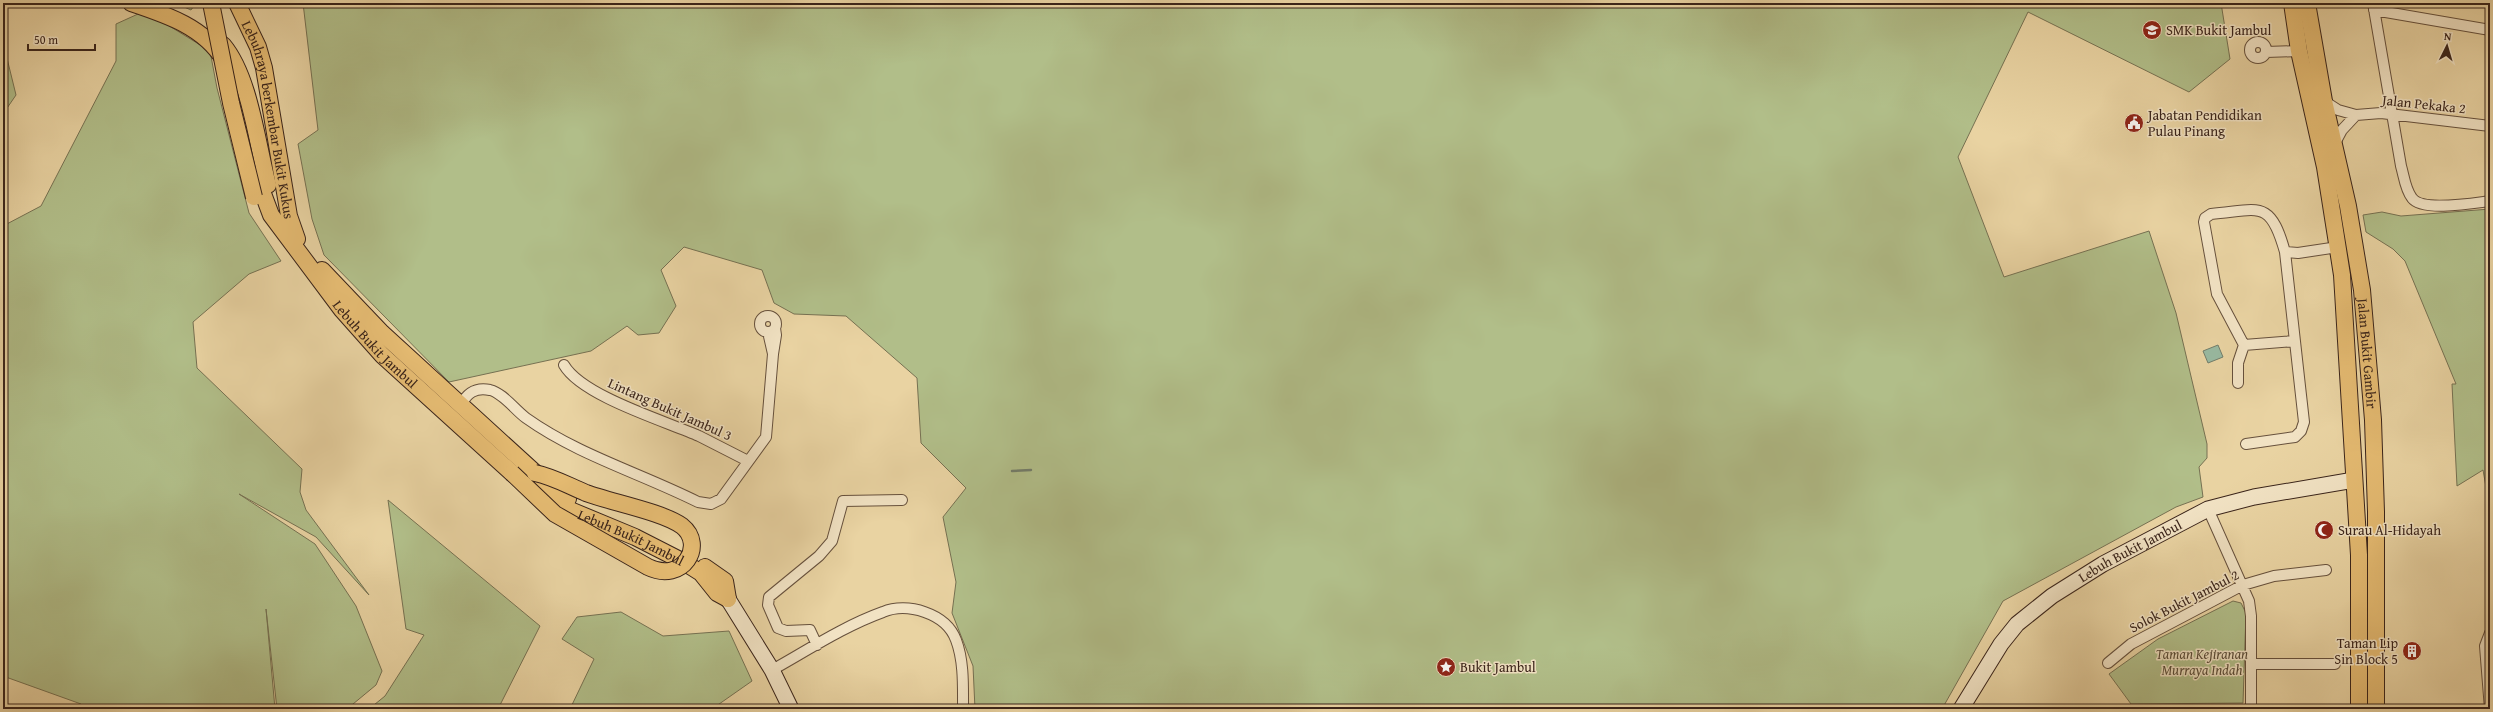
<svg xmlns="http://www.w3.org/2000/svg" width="2493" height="712" font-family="'Gentium Book Plus',serif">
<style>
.green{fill:#b1be89;stroke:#767152}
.water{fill:#98b9a1;stroke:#727d6b}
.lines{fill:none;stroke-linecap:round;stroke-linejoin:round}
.stream{stroke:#727d6b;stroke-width:2.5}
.minor-casing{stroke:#66503c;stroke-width:12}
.secondary-casing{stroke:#3a241a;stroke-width:17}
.primary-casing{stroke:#3a241a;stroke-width:18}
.minor{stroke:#f1e2c3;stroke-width:10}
.secondary{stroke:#f1e2c3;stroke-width:15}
.primary{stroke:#e4ba71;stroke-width:16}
.primary-bridge-casing{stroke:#3a241a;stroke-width:18;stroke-linecap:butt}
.primary-bridge{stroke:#e4ba71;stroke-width:16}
.labels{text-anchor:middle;stroke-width:3;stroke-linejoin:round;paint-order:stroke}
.poi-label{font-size:14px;fill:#3a241a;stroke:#f1e2c3;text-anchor:start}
.street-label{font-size:14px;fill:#3a241a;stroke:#f1e2c3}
.park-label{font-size:14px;font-style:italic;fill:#584a36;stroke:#f1e2c3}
</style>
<rect width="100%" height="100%" fill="#e9d3a2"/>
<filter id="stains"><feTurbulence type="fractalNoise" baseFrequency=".005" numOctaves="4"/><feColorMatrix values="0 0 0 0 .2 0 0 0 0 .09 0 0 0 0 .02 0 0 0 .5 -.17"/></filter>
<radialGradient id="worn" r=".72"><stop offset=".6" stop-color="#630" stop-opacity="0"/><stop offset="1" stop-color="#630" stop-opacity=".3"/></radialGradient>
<path class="green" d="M 175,3 L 196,3 L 191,10 Z
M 303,3 L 2221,3 L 2230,59 L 2189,92 L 2028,12 L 1958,157 L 2004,277 L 2149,231 L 2176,313 L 2207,444 L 2207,458 L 2199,467 L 2203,497 L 2176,507 L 2003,601 L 1942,709 L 975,709 L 973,666 L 952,613 L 956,582 L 943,517 L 966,488 L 921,443 L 917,378 L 846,316 L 794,314 L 774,303 L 762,270 L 684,247 L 661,270 L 676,306 L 659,333 L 638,335 L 627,326 L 591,351 L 449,382 L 324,255 L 312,219 L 298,144 L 318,130 Z
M 138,14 L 158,19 L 210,51 L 217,88 L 249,213 L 281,261 L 249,274 L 193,322 L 197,368 L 302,469 L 300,492 L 306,510 L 369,595 L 316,537 L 239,494 L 315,544 L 356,606 L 382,671 L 376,685 L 347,709 L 277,709 L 266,609 L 275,709 L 80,709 L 81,704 L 3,676 L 3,226 L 41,206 L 116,61 L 116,24 Z
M 3,42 L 16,95 L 3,114 Z
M 2490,209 L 2490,489 L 2486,487 L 2483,470 L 2457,486 L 2452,384 L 2456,384 L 2405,261 L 2393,249 L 2366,232 L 2363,215 L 2382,212 L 2401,216 Z
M 388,500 L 540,626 L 498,709 L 369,709 L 385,696 L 424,635 L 406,629 Z
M 2233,601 L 2241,603 L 2246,613 L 2243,703 L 2131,704 L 2109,674 L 2158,639 Z
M 621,612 L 663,636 L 729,631 L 752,681 L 712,709 L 570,709 L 594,659 L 562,639 L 577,617 Z"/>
<path class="water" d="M 2218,345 L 2223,357 L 2208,363 L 2203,351 Z"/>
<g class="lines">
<path class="stream" d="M 1012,471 L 1031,470"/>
<defs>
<path id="minor" d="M 2373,3 L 2401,166 C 2404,176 2405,189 2412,198 C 2422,212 2474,203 2490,201
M 2374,10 L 2490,30
M2250 50a8 8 0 1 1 16 0a8 8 0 1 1-16 0Z
M 2266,52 L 2299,51
M 2324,101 L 2338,110 L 2356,115 L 2381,113 L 2490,126
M 2334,145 L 2342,130 L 2356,115
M 2285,252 L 2298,253 L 2338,247
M760 324a8 8 0 1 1 16 0a8 8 0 1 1-16 0Z
M 768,332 L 773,354 L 776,335 L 775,328
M 2244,345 L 2294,341
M 564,365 C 582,396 665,421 699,436 C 715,444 732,453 748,461
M 2238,383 L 2238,363 L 2244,345 L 2217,294 L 2204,222 L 2205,218 L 2211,214 C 2259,210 2270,198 2285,252 L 2304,422 L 2301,431 L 2295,437 L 2246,444
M 461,405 C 467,393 475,387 490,390 C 503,393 515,410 526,418 C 578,455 640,473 698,502 L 711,504 L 721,499 L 766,437 L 773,354
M 2208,509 L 2249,601 L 2251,616 L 2251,709
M 817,645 L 810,630 L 786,631 L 778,628 L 768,605 L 769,597 L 819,556 L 832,541 L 843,501 L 902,500
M 2108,663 L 2131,644 L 2243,585 L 2274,576 L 2326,570
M 2252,664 L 2335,664
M 772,670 C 808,650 844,626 883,612 C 907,602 946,613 956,640 C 964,661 963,686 963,709
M 2490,709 L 2485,646 L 2490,633"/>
<g id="secondary">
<path d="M 728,599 L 772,670 L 791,709"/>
<path id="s1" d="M 1961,709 L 2001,644 L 2017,624 L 2052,596 L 2103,564 L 2208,509 L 2254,497 L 2354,480"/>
</g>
<g id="primary">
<path d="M 131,3 C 167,15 204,27 224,60"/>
<path id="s2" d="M 237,3 L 258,47 L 264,68 L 289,216 L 297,239"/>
<path d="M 2292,3 L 2299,51 L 2325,167 L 2342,275 L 2359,555 L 2359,709"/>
<path id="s3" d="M 2307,3 L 2324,101 L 2348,206 L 2362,290 L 2373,420 L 2376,512 L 2376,709"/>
<path d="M 223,45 C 250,77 257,144 268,185"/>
<path id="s4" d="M 256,175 L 271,215 L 342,310 L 382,355 L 512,473 L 558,505 L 635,537 L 682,561 L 701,573 L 717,593 L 728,599"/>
<path d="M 322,270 L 382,333 L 554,490 L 568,499"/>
<path d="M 705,567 L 725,581 L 728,599"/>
</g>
</defs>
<use href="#minor" class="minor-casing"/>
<use href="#secondary" class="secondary-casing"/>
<use href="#primary" class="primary-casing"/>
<use href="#minor" class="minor"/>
<use href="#secondary" class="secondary"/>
<use href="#primary" class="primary"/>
<defs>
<path id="primary-bridge" d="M 211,3 L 231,103 L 254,197
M 512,473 L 555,514 L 648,567 C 683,584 706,545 682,526 C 663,512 610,502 586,493 C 569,486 554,477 535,473"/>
</defs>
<use href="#primary-bridge" class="primary-bridge-casing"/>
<use href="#primary-bridge" class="primary-bridge"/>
</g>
<defs>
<symbol id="school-disc" viewBox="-11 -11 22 22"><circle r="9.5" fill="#8f2418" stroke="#f1e2c3"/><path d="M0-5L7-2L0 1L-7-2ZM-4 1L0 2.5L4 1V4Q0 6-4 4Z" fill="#fff"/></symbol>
<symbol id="civic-disc" viewBox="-11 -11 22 22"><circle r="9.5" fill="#8f2418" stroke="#f1e2c3"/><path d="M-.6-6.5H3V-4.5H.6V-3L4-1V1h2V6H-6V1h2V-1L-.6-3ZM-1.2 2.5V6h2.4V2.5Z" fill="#fff"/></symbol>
<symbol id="mosque-disc" viewBox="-11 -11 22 22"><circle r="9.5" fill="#8f2418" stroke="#f1e2c3"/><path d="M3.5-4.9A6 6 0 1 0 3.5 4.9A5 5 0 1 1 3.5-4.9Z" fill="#fff"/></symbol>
<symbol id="building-disc" viewBox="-11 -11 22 22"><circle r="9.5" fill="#8f2418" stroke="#f1e2c3"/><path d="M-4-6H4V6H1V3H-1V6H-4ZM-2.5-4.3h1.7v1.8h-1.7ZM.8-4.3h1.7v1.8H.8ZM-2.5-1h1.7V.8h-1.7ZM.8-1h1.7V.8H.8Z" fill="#fff"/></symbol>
<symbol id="sight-disc" viewBox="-11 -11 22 22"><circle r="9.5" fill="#8f2418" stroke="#f1e2c3"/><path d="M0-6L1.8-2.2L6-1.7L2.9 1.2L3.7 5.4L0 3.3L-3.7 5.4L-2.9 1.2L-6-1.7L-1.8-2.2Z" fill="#fff"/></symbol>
</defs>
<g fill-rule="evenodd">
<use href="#school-disc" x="2141" y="19" width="22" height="22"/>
<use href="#civic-disc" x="2123" y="112" width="22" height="22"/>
<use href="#mosque-disc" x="2313" y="519" width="22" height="22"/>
<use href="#building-disc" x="2401" y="640" width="22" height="22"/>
<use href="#sight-disc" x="1435" y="656" width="22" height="22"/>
</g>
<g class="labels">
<g class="poi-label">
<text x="2166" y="35">SMK Bukit Jambul</text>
<text x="2148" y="120">Jabatan Pendidikan<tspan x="2148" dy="16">Pulau Pinang</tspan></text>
<text x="2338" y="535">Surau Al-Hidayah</text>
<text x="2398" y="648" text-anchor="end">Taman Lip<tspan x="2398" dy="16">Sin Block 5</tspan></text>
<text x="1460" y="672">Bukit Jambul</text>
</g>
<g class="street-label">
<text transform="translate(2424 104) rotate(6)" y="5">Jalan Pekaka 2</text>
<text dy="5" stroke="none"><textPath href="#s2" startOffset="122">Lebuhraya berkembar Bukit Kukus</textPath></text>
<text dy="5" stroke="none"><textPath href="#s4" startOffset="209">Lebuh Bukit Jambul</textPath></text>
<text dy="5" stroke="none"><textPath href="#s3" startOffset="356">Jalan Bukit Gambir</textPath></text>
<text transform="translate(670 409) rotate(24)" y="5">Lintang Bukit Jambul 3</text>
<text dy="5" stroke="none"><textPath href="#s4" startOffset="533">Lebuh Bukit Jambul</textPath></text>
<text dy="5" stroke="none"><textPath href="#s1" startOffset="237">Lebuh Bukit Jambul</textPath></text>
<text transform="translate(2184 601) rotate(-27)" y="5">Solok Bukit Jambul 2</text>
</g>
<g class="park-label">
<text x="2202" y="659">Taman Kejiranan<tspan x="2202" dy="16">Murraya Indah</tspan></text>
</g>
</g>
<rect width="2493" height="712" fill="none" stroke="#e9d3a2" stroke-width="16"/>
<rect x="4" y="4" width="2485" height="704" fill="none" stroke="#3a241a" stroke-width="2"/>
<rect x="8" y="8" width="2477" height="696" fill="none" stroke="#3a241a"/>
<g transform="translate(2447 46) rotate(5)" stroke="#f1e2c3" stroke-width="3" paint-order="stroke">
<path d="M0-3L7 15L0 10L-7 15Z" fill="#3a241a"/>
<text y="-6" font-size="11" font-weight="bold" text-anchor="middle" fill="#3a241a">N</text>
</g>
<path d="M28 44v6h67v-6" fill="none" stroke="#3a241a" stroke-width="2"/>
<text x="34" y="44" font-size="12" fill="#3a241a" stroke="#f1e2c3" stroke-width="3" paint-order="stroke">50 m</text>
<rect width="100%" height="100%" filter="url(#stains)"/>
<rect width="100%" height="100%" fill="url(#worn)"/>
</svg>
